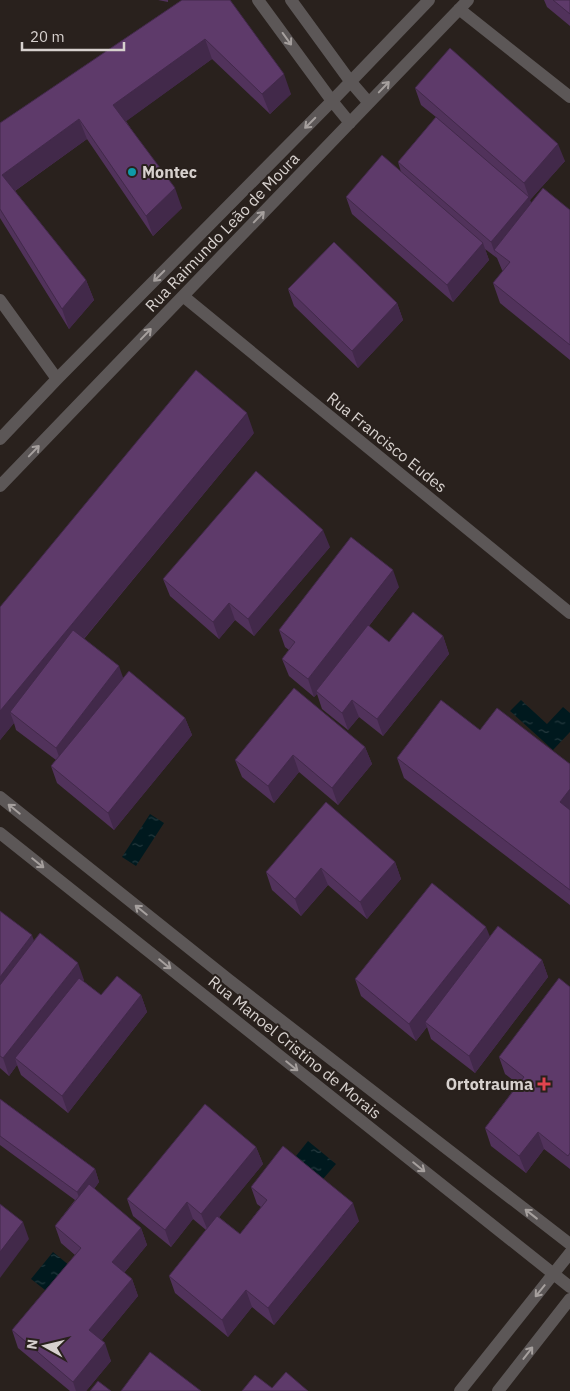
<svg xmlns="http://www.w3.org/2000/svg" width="570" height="1391" font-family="'IBM Plex Sans',sans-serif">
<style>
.water{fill:url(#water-ripples)}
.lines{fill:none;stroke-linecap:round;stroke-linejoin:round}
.street{stroke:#5c5757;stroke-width:12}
.wall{fill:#51325b}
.shaded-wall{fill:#42294a}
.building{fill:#5e3a6a;stroke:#42294a}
.oneway{stroke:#a6a09e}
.culture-dot{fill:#0f9aa8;stroke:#29211d;stroke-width:2}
.health-dot{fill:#e0444e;stroke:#29211d;stroke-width:2}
.labels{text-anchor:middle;stroke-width:4;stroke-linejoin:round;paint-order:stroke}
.poi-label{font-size:16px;font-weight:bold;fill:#d7d1ce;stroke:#29211d;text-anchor:start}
.street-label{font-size:16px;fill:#d7d1ce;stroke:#29211d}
</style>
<defs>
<pattern id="water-ripples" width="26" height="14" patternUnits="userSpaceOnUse" patternTransform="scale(1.25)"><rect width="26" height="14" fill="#00191e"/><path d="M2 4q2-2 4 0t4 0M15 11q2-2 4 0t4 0" fill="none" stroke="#24393e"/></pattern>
</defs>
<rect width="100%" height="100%" fill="#29211d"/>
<path class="water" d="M 521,700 L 547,724 L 563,707 L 570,713 L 570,732 L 553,750 L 510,711 Z
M 150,814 L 164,823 L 136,866 L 122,857 Z
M 308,1141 L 336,1164 L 323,1179 L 296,1156 Z
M 53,1252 L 70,1266 L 49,1293 L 31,1279 Z"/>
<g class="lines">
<path class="street" d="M 258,0 L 332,101 L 350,123
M 291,0 L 350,81 L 369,103
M 459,9 L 570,97
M 183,296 L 570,613
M 0,300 L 57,379
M 0,439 L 57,379 L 332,101 L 429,0
M 0,486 L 468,0
M 0,797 L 229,980 L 570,1244
M 0,833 L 570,1287
M 460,1391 L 570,1253
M 498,1391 L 570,1299"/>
</g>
<path class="wall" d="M 158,0 L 168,0 L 168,2 Z
M 182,0 L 291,94 L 270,114 L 212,59 L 126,121 L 182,208 L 153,236 L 87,139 L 15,191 L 86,280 L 94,300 L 69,329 L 0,218 L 0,123 Z
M 544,0 L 570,0 L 570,26 L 547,7 Z
M 415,88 L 565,161 L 530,200 L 531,204 L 570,210 L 570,360 L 500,303 L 493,283 L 503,271 L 502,270 L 497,258 L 485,249 L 489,260 L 453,302 L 352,214 L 346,197 L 401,172 L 398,162 L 436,117 L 421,105 Z
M 288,289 L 397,303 L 403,320 L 358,368 L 294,306 Z
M 254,433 L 84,639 L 123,678 L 185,718 L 192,735 L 114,830 L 57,783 L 51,766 L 56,760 L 16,730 L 14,723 L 0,740 L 0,607 Z
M 330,547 L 254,636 L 235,620 L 219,639 L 170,596 L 163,579 Z
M 399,587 L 369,626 L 389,642 L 443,636 L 449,654 L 383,736 L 359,717 L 348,730 L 322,709 L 317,694 L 314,697 L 289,676 L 282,659 L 289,650 L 285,647 L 279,630 Z
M 480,730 L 570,764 L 570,905 L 404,778 L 397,758 Z
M 365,747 L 372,764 L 338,805 L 299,772 L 274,803 L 242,777 L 235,760 Z
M 395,862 L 401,879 L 367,919 L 328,885 L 301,916 L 272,890 L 266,872 Z
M 0,911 L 34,941 L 84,980 L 83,981 L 101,995 L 141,995 L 147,1012 L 68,1113 L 21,1075 L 17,1065 L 9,1076 L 0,1068 Z
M 490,937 L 542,960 L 548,977 L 475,1073 L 431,1039 L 427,1027 L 416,1041 L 361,996 L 355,979 Z
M 570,987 L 570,1169 L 544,1149 L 526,1173 L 491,1146 L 485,1128 L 518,1084 L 505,1074 L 499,1057 Z
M 0,1099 L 95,1169 L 99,1182 L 94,1189 L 141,1228 L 147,1245 L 124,1273 L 132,1279 L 138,1296 L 101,1341 L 111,1361 L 86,1391 L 70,1391 L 18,1348 L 12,1330 L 75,1255 L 61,1243 L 55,1226 L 75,1200 L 0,1145 Z
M 256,1147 L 263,1164 L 219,1217 L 240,1234 L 261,1207 L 257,1204 L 251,1187 L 359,1221 L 274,1325 L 252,1307 L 228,1337 L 175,1293 L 169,1276 L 206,1230 L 193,1219 L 171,1247 L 133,1216 L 127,1199 Z"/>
<path class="shaded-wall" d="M 205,39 L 212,59 L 121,125 L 113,105 Z
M 284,74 L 291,94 L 270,114 L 262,94 Z
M 79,119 L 87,139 L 9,195 L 2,175 Z
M 558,144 L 565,161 L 530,200 L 524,183 Z
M 175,188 L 182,208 L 153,236 L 146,216 Z
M 529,197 L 535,214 L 494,250 L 497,259 L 491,242 Z
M 483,243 L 489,260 L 453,302 L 447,285 Z
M 86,280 L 94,300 L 69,329 L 62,309 Z
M 397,303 L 403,320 L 358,368 L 352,351 Z
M 247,413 L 254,433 L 18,718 L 10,712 L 14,723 L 0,740 L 0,711 Z
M 323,530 L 330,547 L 254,636 L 248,619 Z
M 393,570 L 399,587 L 317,693 L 316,691 L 317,694 L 314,697 L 308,679 Z
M 229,603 L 235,620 L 219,639 L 213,622 Z
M 443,636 L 449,654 L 383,736 L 377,719 Z
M 119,666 L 125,683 L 62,765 L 56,748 Z
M 352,700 L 359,717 L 348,730 L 342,713 Z
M 185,718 L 192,735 L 114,830 L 108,813 Z
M 365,747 L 372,764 L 338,805 L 332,788 Z
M 293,755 L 299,772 L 274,803 L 268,786 Z
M 570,789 L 570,819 L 560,802 Z
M 395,862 L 401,879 L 367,919 L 360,902 Z
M 321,868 L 328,885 L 301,916 L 295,899 Z
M 486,927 L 493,944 L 425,1022 L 427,1027 L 416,1041 L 409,1024 Z
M 32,935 L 38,952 L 0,1003 L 0,977 Z
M 542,960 L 548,977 L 475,1073 L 469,1056 Z
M 78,963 L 84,980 L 20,1062 L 15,1058 L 17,1065 L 9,1076 L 3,1058 Z
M 141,995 L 147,1012 L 68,1113 L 62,1096 Z
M 538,1132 L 544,1149 L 526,1173 L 519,1156 Z
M 256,1147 L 263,1164 L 208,1231 L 201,1214 Z
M 95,1169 L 99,1182 L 82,1205 L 77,1192 Z
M 187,1202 L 193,1219 L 171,1247 L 165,1230 Z
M 353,1203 L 359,1221 L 274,1325 L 268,1308 Z
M 23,1222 L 29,1239 L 0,1278 L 0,1252 Z
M 141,1228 L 147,1245 L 118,1280 L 112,1262 Z
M 132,1279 L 138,1296 L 96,1347 L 89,1330 Z
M 246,1290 L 252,1307 L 228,1337 L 222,1320 Z
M 105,1343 L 111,1361 L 86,1391 L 76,1391 L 73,1382 Z"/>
<path class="building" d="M 182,0 L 230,0 L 284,74 L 262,94 L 205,39 L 113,105 L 175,188 L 146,216 L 79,119 L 2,175 L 86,280 L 62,309 L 0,209 L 0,123 Z
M 553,0 L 570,0 L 570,14 Z
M 450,48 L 558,144 L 524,183 L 415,88 Z
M 436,117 L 529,197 L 491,242 L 398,162 Z
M 382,155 L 483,243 L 447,285 L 346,197 Z
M 543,188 L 570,210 L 570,345 L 493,283 L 510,262 L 494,250 Z
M 334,242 L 397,303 L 352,351 L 288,289 Z
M 196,370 L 247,413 L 0,711 L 0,607 Z
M 256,471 L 323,530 L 248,619 L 229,603 L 213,622 L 163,579 Z
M 351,537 L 393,570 L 308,679 L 282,659 L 295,642 L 279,630 Z
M 413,612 L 443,636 L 377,719 L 352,700 L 342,713 L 316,691 L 368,625 L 389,642 Z
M 73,630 L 119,666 L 56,748 L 10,712 Z
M 129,671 L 185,718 L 108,813 L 51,766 Z
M 294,688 L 365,747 L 332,788 L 293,755 L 268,786 L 235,760 Z
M 441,700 L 480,730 L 497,708 L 570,764 L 570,789 L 560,802 L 570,810 L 570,890 L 397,758 Z
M 326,802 L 395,862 L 360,902 L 321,868 L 295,899 L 266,872 Z
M 432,883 L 486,927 L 409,1024 L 355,979 Z
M 0,911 L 32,935 L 0,977 Z
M 498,926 L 542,960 L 469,1056 L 425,1022 Z
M 40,933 L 78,963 L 3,1058 L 0,1056 L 0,985 Z
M 117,976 L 141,995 L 62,1096 L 15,1058 L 79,978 L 101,995 Z
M 559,978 L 570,987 L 570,1153 L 568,1156 L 538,1132 L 519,1156 L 485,1128 L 524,1077 L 499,1057 Z
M 0,1099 L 95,1169 L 77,1192 L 0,1136 Z
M 205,1104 L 256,1147 L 201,1214 L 187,1202 L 165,1230 L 127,1199 Z
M 283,1146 L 353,1203 L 268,1308 L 246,1290 L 222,1320 L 169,1276 L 217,1216 L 240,1234 L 267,1200 L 251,1187 Z
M 89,1184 L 141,1228 L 112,1262 L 132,1279 L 89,1330 L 105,1343 L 73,1382 L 12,1330 L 81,1248 L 55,1226 Z
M 0,1204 L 23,1222 L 0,1252 Z
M 150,1352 L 201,1391 L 121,1391 Z
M 286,1372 L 308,1391 L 242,1391 L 255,1375 L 272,1388 Z
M 98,1381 L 111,1391 L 90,1391 Z"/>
<defs><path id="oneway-shaft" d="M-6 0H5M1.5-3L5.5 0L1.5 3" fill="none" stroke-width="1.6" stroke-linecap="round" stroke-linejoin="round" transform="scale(1.25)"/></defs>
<g class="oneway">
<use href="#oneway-shaft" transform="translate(287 39) rotate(54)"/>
<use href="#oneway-shaft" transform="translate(384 87) rotate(-46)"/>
<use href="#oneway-shaft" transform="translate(310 123) rotate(135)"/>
<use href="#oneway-shaft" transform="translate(259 217) rotate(-46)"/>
<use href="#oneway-shaft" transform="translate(159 276) rotate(135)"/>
<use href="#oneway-shaft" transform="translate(146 334) rotate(-46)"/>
<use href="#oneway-shaft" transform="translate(34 451) rotate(-46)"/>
<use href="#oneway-shaft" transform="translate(14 809) rotate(-141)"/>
<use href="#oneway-shaft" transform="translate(38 863) rotate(39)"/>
<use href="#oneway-shaft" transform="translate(141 910) rotate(-141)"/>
<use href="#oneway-shaft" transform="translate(165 964) rotate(39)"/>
<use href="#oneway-shaft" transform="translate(292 1066) rotate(39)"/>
<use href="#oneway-shaft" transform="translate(419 1167) rotate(39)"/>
<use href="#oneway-shaft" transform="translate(531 1214) rotate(-142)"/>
<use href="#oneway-shaft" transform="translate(540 1291) rotate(129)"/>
<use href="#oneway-shaft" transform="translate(528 1353) rotate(-52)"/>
</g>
<circle class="culture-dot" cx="132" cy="172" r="5"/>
<path class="health-dot" d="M541.5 1076.5h5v5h5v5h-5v5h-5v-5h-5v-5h5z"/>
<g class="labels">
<g class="poi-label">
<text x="142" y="178">Montec</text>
<text x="533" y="1090" text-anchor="end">Ortotrauma</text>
</g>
<g class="street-label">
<text transform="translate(222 232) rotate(-46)" y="6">Rua Raimundo Leão de Moura</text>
<text transform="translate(387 442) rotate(39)" y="6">Rua Francisco Eudes</text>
<text transform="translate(295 1047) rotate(39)" y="6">Rua Manoel Cristino de Morais</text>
</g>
</g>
<g transform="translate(45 1346) rotate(278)" stroke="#29211d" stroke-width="4" paint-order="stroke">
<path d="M0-4L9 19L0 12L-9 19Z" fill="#d7d1ce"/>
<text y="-8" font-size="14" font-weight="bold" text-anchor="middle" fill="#d7d1ce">N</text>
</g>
<path d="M22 42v8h102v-8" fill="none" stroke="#d7d1ce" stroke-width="2.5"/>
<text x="30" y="42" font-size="15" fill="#d7d1ce" stroke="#29211d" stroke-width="4" paint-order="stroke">20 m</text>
</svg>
